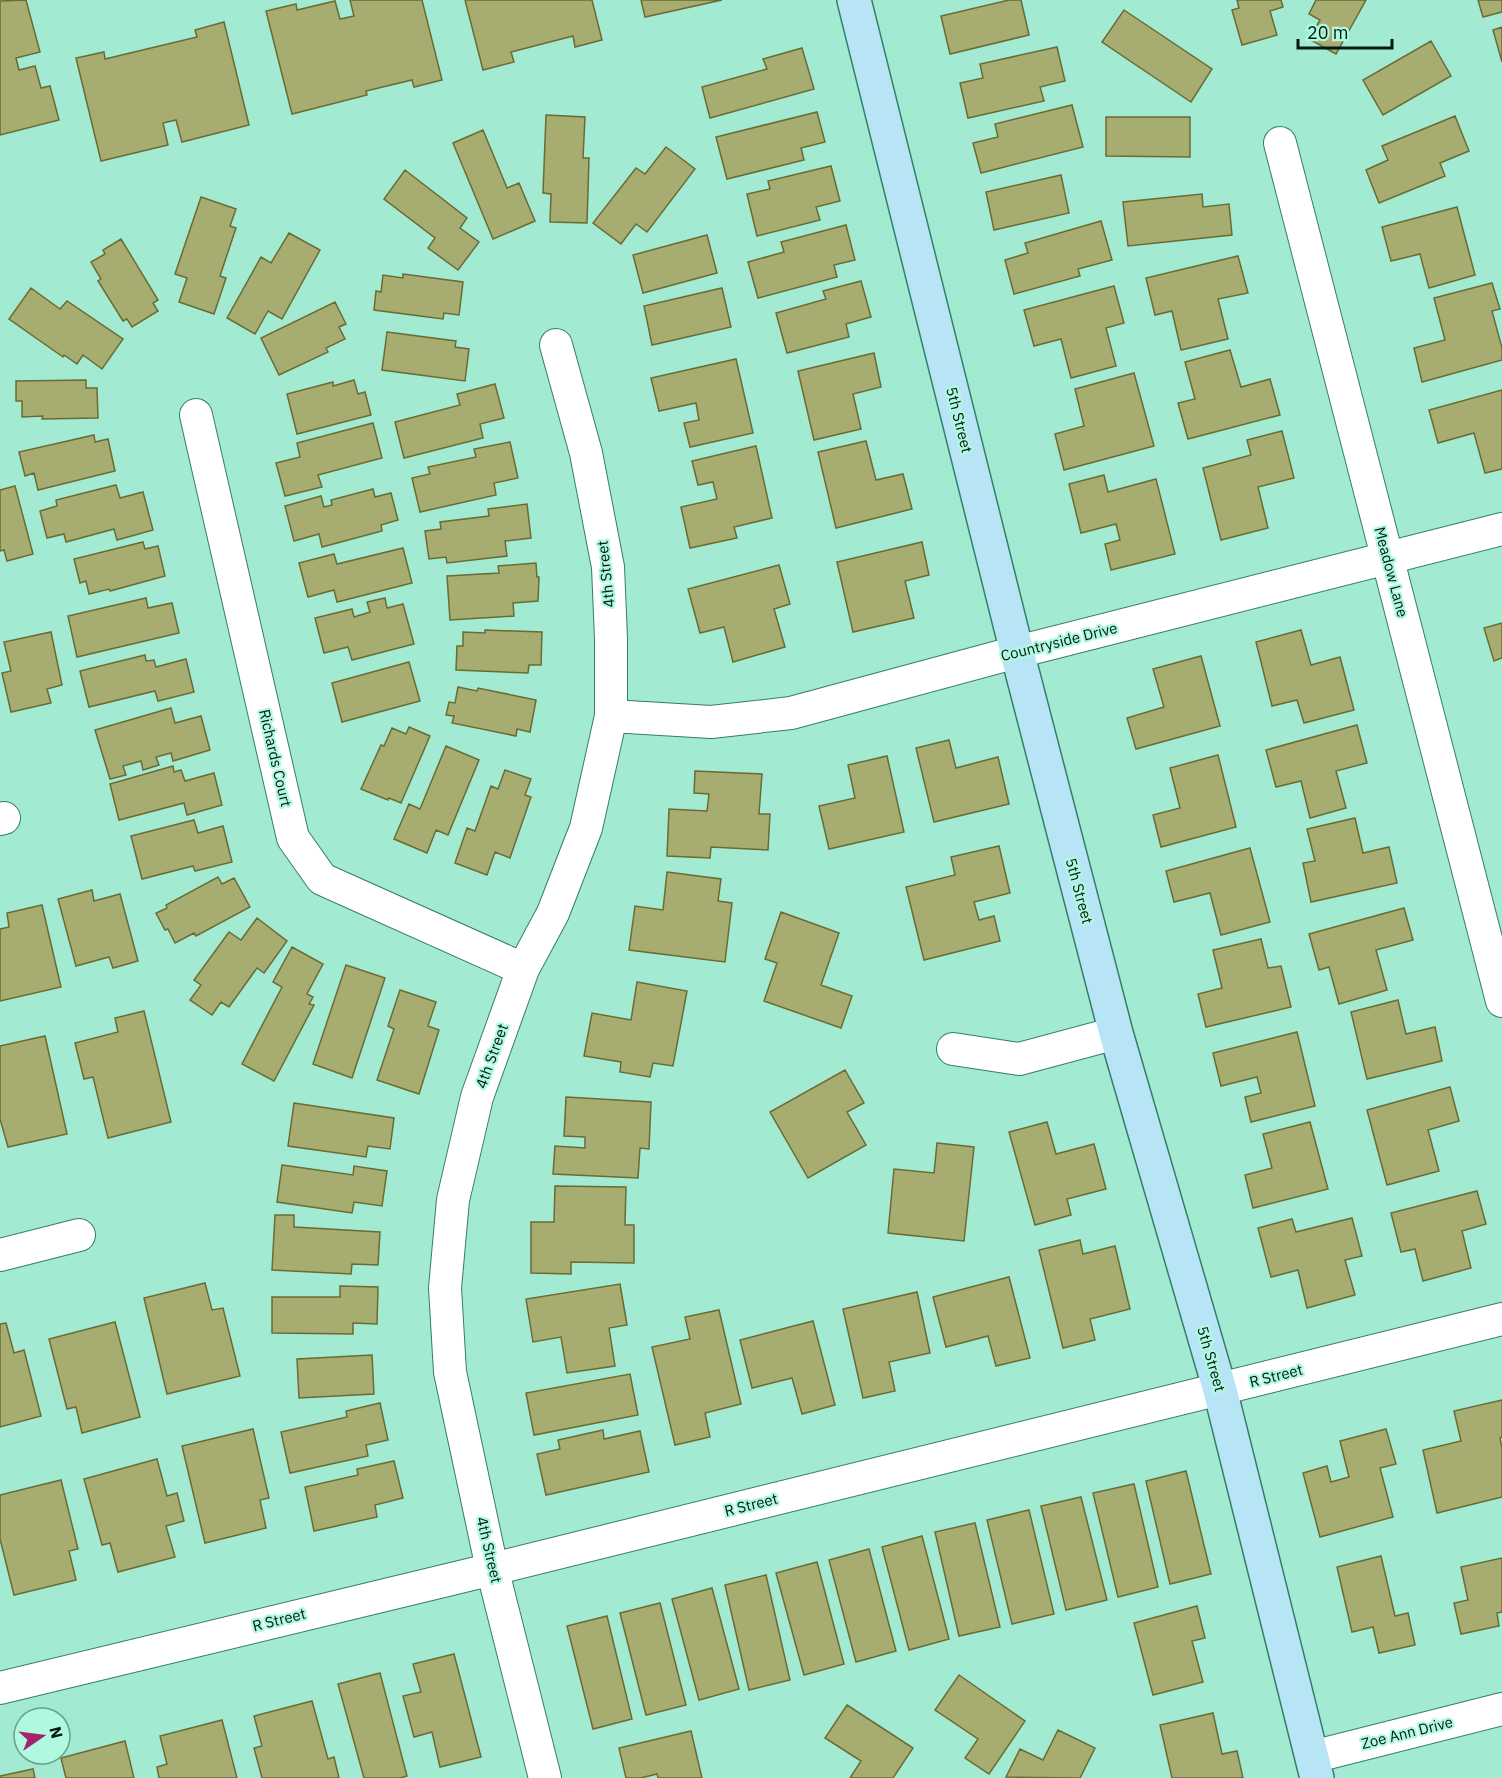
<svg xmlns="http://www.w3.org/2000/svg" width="1502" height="1778" font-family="'IBM Plex Sans',sans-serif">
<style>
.building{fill:#a7ac71;stroke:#696c33;stroke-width:1.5}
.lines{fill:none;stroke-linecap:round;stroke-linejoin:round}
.street-casing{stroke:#367d68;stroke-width:34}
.secondary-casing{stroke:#367d68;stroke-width:36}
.street{stroke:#fff;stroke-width:32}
.secondary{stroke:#b8e5f6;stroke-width:33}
.labels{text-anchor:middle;stroke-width:4.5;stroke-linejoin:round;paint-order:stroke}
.street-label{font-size:15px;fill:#001912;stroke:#b0f8e0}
</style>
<rect width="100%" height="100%" fill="#a3ead3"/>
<path class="building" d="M 26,0 L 40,52 L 16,58 L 19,70 L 35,66 L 41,88 L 50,86 L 59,120 L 0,135 L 0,1 Z
M 350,0 L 422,0 L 442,80 L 414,87 L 412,80 L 366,91 L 367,95 L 292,114 L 266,11 L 296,4 L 297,10 L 335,1 L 340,19 L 354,16 Z
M 465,0 L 592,0 L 602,40 L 575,47 L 573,36 L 511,52 L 514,62 L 483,70 Z
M 641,0 L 722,0 L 645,17 Z
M 1009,0 L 1021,0 L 1029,35 L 950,54 L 941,16 Z
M 1237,0 L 1281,0 L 1283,7 L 1270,11 L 1277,35 L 1242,45 L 1232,10 L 1239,8 Z
M 1316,0 L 1366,0 L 1336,54 L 1309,39 L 1320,20 L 1309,14 Z
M 1478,0 L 1502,0 L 1502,12 L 1483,17 Z
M 1124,10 L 1212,69 L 1191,102 L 1102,42 Z
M 224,22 L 249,125 L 182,142 L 176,120 L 163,123 L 168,145 L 101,161 L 76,58 L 104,52 L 105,59 L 197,37 L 195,30 Z
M 1502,27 L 1502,62 L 1493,30 Z
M 1431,41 L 1451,76 L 1383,115 L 1363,80 Z
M 1057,47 L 1065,81 L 1040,87 L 1044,101 L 968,118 L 960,83 L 983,78 L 980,64 Z
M 802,48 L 814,89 L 710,118 L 702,87 L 767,69 L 763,59 Z
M 1072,105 L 1083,147 L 981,173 L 973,143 L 998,137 L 995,124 Z
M 817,112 L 825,142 L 801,148 L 804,160 L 727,179 L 716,137 Z
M 546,115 L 585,117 L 583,158 L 589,158 L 587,223 L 550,222 L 551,194 L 543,193 Z
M 1455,116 L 1469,151 L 1440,163 L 1445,176 L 1379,203 L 1366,170 L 1388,160 L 1382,146 Z
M 1106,117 L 1190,117 L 1190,157 L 1106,156 Z
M 483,130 L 507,188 L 519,183 L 535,221 L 493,239 L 453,143 Z
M 666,147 L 695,169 L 647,232 L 636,224 L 621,244 L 593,223 L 636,168 L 645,174 Z
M 831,166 L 840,201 L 816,207 L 820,220 L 757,236 L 747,194 L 770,189 L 768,181 Z
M 405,170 L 467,218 L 460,228 L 479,242 L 458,270 L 428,248 L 435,238 L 384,199 Z
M 1061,175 L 1069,213 L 994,230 L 986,192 Z
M 1202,194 L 1203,207 L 1229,204 L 1232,235 L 1128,246 L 1123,202 Z
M 201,197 L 236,209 L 230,226 L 236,228 L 220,276 L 226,278 L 214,314 L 179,302 L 187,278 L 175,274 Z
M 1457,207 L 1475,275 L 1429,288 L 1420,254 L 1391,261 L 1382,227 Z
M 1101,221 L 1112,260 L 1078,269 L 1080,276 L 1014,294 L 1005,260 L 1028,253 L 1025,243 Z
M 846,225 L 855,260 L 834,265 L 837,277 L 758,298 L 748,262 L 784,252 L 781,242 Z
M 289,233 L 320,250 L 282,319 L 268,311 L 255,334 L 227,318 L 261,257 L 271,263 Z
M 707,235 L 717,273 L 643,293 L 633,255 Z
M 121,239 L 158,300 L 153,303 L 158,311 L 132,327 L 127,319 L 123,321 L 98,281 L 101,279 L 91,262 L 105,254 L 103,250 Z
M 1238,256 L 1248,293 L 1218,299 L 1228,339 L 1181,350 L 1172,311 L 1155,315 L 1146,278 Z
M 403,274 L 463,282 L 459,315 L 444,313 L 443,319 L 374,310 L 376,291 L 381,292 L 383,275 L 403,278 Z
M 861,281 L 871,317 L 846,324 L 849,337 L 787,353 L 776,313 L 826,299 L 823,291 Z
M 1492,283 L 1500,309 L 1492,311 L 1502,348 L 1502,360 L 1422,382 L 1414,348 L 1445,340 L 1434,298 Z
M 1114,286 L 1124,323 L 1106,328 L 1116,366 L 1071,378 L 1061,339 L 1034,346 L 1024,310 Z
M 31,288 L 60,309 L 67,301 L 123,339 L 102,369 L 83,355 L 77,364 L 64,355 L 63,357 L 9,319 Z
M 722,288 L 731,327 L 652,345 L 644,306 Z
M 335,302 L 346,324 L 339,327 L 345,339 L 326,348 L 328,352 L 279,375 L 261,338 Z
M 387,332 L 456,341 L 455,347 L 469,349 L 465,381 L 382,370 Z
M 1230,350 L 1241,387 L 1270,379 L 1280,415 L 1188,439 L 1178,403 L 1195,399 L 1185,362 Z
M 874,353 L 881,387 L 853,394 L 861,429 L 814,440 L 798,371 Z
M 736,359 L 753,433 L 690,447 L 684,423 L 699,420 L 696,403 L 659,411 L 651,378 Z
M 1134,373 L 1154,446 L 1064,470 L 1055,434 L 1084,426 L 1075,389 Z
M 86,380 L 86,388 L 97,388 L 98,418 L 42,419 L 43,416 L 22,417 L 22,401 L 16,401 L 16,381 Z
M 354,380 L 358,394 L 365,392 L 371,415 L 297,434 L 287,394 L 333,382 L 333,386 Z
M 495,384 L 504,418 L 480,424 L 483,438 L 404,458 L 395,422 L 460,405 L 457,394 Z
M 1502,390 L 1502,469 L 1485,473 L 1474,433 L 1438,443 L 1429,410 Z
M 373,423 L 382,458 L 318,475 L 322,487 L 285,496 L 276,463 L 300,457 L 297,443 Z
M 1282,431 L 1294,478 L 1258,487 L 1268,528 L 1221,540 L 1203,468 L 1251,455 L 1247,440 Z
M 94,435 L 95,442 L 108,439 L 115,471 L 38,490 L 34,473 L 25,476 L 19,452 Z
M 866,441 L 876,480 L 903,474 L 912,509 L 836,528 L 818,452 Z
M 510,442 L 518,478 L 494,483 L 496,495 L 420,512 L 412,478 L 430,474 L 428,467 L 476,457 L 474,449 Z
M 756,446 L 772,518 L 734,527 L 737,538 L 690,548 L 681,507 L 717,499 L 713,482 L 698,485 L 692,461 Z
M 1104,475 L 1108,492 L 1156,479 L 1175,554 L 1111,570 L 1105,544 L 1120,540 L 1116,524 L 1081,533 L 1069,484 Z
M 116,485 L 120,498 L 143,492 L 153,530 L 117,540 L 114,529 L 66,542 L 64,534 L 47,538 L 40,511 L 57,506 L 56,500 Z
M 15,486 L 33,554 L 7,561 L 4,550 L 0,551 L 0,490 Z
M 373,489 L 375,497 L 391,493 L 398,520 L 381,525 L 382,531 L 322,547 L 319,534 L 294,541 L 285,506 L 321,496 L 324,507 L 332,505 L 331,500 Z
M 527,504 L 531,538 L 505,541 L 507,556 L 447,563 L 446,557 L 429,559 L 425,531 L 441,529 L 440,522 L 489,516 L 488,509 Z
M 143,542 L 145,549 L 158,546 L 165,576 L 110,591 L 109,589 L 89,594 L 86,581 L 80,583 L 74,559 Z
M 922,542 L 929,575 L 905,581 L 914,618 L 853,632 L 837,562 Z
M 403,548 L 412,583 L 337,602 L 334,590 L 308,597 L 299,563 L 334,554 L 337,564 Z
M 536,563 L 537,577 L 539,577 L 538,601 L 513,603 L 514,616 L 450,620 L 447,576 L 499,573 L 498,566 Z
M 779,565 L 790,604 L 774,609 L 785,647 L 733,662 L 724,627 L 700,633 L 688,589 Z
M 146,598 L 148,608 L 172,603 L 179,633 L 77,657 L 68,616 Z
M 385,598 L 387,608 L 403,604 L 414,644 L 352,660 L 348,647 L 324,653 L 315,618 L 352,609 L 354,617 L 370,612 L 367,602 Z
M 1502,623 L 1502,658 L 1494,661 L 1484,628 Z
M 485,630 L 542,632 L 541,665 L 529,665 L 528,673 L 456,670 L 457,646 L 463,646 L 463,632 L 485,633 Z
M 1301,630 L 1311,665 L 1340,657 L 1354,710 L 1304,723 L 1297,700 L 1272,706 L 1256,642 Z
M 51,632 L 62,685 L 47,689 L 51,703 L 11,712 L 2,673 L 11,671 L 4,642 Z
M 145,655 L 146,661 L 154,660 L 156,667 L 186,659 L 194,692 L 158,701 L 155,691 L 89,707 L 80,671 Z
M 1201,656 L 1220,726 L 1136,749 L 1127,718 L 1164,707 L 1153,669 Z
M 409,662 L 420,701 L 342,722 L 332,683 Z
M 458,687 L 477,691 L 478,688 L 536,700 L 530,732 L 517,729 L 516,736 L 452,723 L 454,716 L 446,715 L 449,702 L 455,703 Z
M 171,708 L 175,723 L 201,716 L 210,750 L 173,761 L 171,753 L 156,757 L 159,765 L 143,770 L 141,761 L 123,766 L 126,775 L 110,779 L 95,730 Z
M 1357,725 L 1367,763 L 1336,771 L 1346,808 L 1310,818 L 1301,781 L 1276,787 L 1266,750 Z
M 409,727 L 430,736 L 401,803 L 389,798 L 388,800 L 361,789 L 381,745 L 384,746 L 392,728 L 406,734 Z
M 949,740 L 956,768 L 998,757 L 1009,804 L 934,822 L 916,748 Z
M 446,746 L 479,760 L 448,835 L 436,830 L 427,853 L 394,839 L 409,804 L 420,809 Z
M 1218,755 L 1236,827 L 1161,847 L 1153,815 L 1180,808 L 1170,768 Z
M 887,756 L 904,832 L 829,849 L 819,806 L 855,798 L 848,765 Z
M 173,766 L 174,772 L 181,770 L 185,781 L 214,773 L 222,805 L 187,815 L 184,803 L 119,820 L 110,784 Z
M 505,770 L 531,779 L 525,795 L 531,797 L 510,858 L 495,852 L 487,875 L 455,863 L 467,828 L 475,831 L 491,786 L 498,789 Z
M 695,771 L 762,774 L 759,814 L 770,814 L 768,850 L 711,847 L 710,858 L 667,856 L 669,809 L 707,811 L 709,794 L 694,793 Z
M 1355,818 L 1363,853 L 1389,847 L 1397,883 L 1311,902 L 1303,863 L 1315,861 L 1307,829 Z
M 194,820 L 198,833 L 223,826 L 232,862 L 195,871 L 193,866 L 142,879 L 131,836 Z
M 999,846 L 1010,893 L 974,902 L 979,920 L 994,916 L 1000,941 L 924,960 L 906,887 L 955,875 L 951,857 Z
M 1250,848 L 1270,922 L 1221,935 L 1210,893 L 1174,902 L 1166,871 Z
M 667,872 L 721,879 L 718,901 L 732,903 L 725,962 L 629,950 L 635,906 L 663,910 Z
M 218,877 L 222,884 L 234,878 L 250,907 L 196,936 L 194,933 L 175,943 L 168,929 L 165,930 L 156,913 L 167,908 L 166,905 Z
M 92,890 L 94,901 L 120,894 L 138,961 L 113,968 L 109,957 L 76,966 L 58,899 Z
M 42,905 L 61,987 L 0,1001 L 0,929 L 9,927 L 7,913 Z
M 1404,908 L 1413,940 L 1376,950 L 1387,990 L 1339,1004 L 1329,967 L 1319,970 L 1309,934 Z
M 781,912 L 839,933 L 821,985 L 852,996 L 841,1028 L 764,1001 L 777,963 L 765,959 Z
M 257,918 L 287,941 L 264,973 L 257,968 L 229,1007 L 221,1002 L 212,1015 L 190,1000 L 201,985 L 194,980 L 229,932 L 241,940 Z
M 1261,939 L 1268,968 L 1281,966 L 1291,1007 L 1206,1027 L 1198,994 L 1222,988 L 1213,950 Z
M 292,947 L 323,964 L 307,994 L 313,997 L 309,1004 L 314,1005 L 274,1081 L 242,1064 L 282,987 L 273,982 Z
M 346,965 L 385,978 L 352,1078 L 313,1064 Z
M 637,982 L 687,991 L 673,1066 L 653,1063 L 650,1077 L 620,1072 L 621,1062 L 584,1056 L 592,1013 L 631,1020 Z
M 400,990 L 436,1002 L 428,1026 L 439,1030 L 419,1094 L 377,1080 L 394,1029 L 388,1026 Z
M 1398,1000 L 1406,1034 L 1435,1027 L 1442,1061 L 1367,1079 L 1351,1012 Z
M 144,1011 L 171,1122 L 108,1138 L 93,1077 L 84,1079 L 75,1043 L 118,1032 L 115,1018 Z
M 1297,1032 L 1315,1106 L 1251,1122 L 1245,1097 L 1261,1093 L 1257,1077 L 1221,1086 L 1213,1053 Z
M 45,1036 L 67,1134 L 8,1147 L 0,1119 L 0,1046 Z
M 845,1070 L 864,1103 L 847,1112 L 866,1145 L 808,1178 L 770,1112 Z
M 1450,1087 L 1459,1121 L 1428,1130 L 1439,1171 L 1387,1185 L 1367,1110 Z
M 566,1097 L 651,1102 L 649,1149 L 640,1148 L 638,1178 L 553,1174 L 555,1146 L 585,1148 L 585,1137 L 564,1136 Z
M 294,1103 L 394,1118 L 390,1149 L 368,1146 L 366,1157 L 288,1146 Z
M 1047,1122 L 1056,1154 L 1094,1144 L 1106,1189 L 1067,1199 L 1071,1215 L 1035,1225 L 1009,1132 Z
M 1310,1122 L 1328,1189 L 1253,1208 L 1245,1175 L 1272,1168 L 1263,1134 Z
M 937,1143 L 974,1147 L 964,1241 L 888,1233 L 894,1169 L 934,1173 Z
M 282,1165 L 353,1175 L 354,1166 L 387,1171 L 382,1206 L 354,1202 L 352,1213 L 277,1202 Z
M 555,1186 L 626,1187 L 625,1225 L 634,1225 L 634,1263 L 571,1262 L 571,1274 L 531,1273 L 531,1222 L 554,1222 Z
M 1477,1191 L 1486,1224 L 1462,1231 L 1471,1268 L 1423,1281 L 1415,1249 L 1401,1252 L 1391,1213 Z
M 275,1215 L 294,1215 L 294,1227 L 380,1232 L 378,1265 L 352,1264 L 351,1274 L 272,1270 Z
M 1352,1218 L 1362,1256 L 1345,1260 L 1355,1295 L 1307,1308 L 1298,1270 L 1271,1277 L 1258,1228 L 1292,1219 L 1296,1232 Z
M 1080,1240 L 1083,1254 L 1115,1246 L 1130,1309 L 1090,1319 L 1095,1340 L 1063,1348 L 1039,1250 Z
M 1009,1277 L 1030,1358 L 996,1366 L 988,1336 L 946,1347 L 933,1297 Z
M 205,1283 L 212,1310 L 223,1308 L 240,1376 L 167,1394 L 144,1298 Z
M 620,1284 L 627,1325 L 609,1328 L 615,1366 L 567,1373 L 561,1337 L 533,1342 L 526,1299 Z
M 340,1286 L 378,1287 L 377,1324 L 353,1323 L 353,1334 L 272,1333 L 272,1297 L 340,1297 Z
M 917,1292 L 930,1353 L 889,1362 L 895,1391 L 863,1398 L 843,1309 Z
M 719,1310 L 741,1404 L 705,1413 L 710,1437 L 675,1445 L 652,1347 L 690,1339 L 685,1317 Z
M 813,1321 L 835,1405 L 802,1414 L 792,1378 L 752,1388 L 740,1340 Z
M 115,1322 L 140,1417 L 82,1433 L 76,1407 L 67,1409 L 49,1339 Z
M 6,1323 L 14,1353 L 24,1350 L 41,1416 L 0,1427 L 0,1324 Z
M 372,1355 L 374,1394 L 299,1398 L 297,1359 Z
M 630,1374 L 638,1415 L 534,1435 L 526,1393 Z
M 1502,1400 L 1502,1437 L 1500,1438 L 1502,1448 L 1502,1497 L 1437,1513 L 1423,1450 L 1461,1441 L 1454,1411 Z
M 380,1403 L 388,1440 L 366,1445 L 368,1456 L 290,1473 L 281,1432 L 347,1417 L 346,1411 Z
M 253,1429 L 269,1498 L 260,1500 L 266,1528 L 205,1543 L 182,1446 Z
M 1386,1429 L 1396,1464 L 1380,1468 L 1393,1517 L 1320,1537 L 1303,1473 L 1327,1466 L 1331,1482 L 1349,1477 L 1340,1441 Z
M 603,1430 L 604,1439 L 640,1431 L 649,1472 L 546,1495 L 537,1454 L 560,1449 L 558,1440 Z
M 157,1459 L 167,1496 L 177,1493 L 184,1521 L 166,1526 L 175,1557 L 118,1572 L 110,1543 L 102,1545 L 84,1479 Z
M 394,1461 L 403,1498 L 375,1505 L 377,1517 L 314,1531 L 305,1487 L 358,1475 L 357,1469 Z
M 1186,1471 L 1211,1574 L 1170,1584 L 1146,1481 Z
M 61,1480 L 78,1549 L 69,1551 L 76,1580 L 14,1595 L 0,1539 L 0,1495 Z
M 1134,1484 L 1158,1587 L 1118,1597 L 1093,1493 Z
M 1081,1497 L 1107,1600 L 1066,1610 L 1041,1506 Z
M 1029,1510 L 1054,1614 L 1012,1624 L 987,1520 Z
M 975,1523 L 1000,1627 L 959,1636 L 935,1532 Z
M 922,1536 L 949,1639 L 909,1650 L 882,1547 Z
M 869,1549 L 896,1651 L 856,1662 L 829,1560 Z
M 1381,1556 L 1395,1616 L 1408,1613 L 1415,1645 L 1379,1653 L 1373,1627 L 1352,1632 L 1337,1567 Z
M 1502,1558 L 1502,1612 L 1497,1613 L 1499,1626 L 1461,1634 L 1454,1603 L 1468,1600 L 1461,1567 Z
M 817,1562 L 844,1664 L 804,1675 L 776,1573 Z
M 766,1575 L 790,1680 L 749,1690 L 725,1585 Z
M 712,1588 L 739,1689 L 699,1700 L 672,1599 Z
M 660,1603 L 686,1705 L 646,1715 L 620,1613 Z
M 1197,1606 L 1205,1638 L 1192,1641 L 1203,1682 L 1153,1695 L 1134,1623 Z
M 607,1616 L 632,1719 L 593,1729 L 567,1626 Z
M 454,1654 L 481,1757 L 440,1767 L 432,1732 L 414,1737 L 403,1696 L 421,1692 L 413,1664 Z
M 380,1673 L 407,1776 L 400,1778 L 364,1778 L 338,1684 Z
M 959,1675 L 1025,1721 L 989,1774 L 965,1758 L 978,1739 L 935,1710 Z
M 312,1701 L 328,1759 L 334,1757 L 339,1778 L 262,1778 L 254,1748 L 262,1746 L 254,1716 Z
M 847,1705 L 913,1748 L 893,1778 L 850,1778 L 861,1761 L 825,1738 Z
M 1213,1713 L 1222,1754 L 1237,1751 L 1243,1778 L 1172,1778 L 1160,1725 Z
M 222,1720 L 237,1778 L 159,1778 L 157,1767 L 167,1764 L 160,1736 Z
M 1058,1730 L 1095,1748 L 1080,1778 L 1006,1777 L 1020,1749 L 1043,1760 Z
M 691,1731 L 702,1778 L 658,1778 L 657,1774 L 641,1778 L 626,1778 L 619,1748 Z
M 125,1741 L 134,1778 L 66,1778 L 61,1758 Z
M 33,1769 L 35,1778 L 0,1778 L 0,1776 Z"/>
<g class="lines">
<defs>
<path id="street" d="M 1280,143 L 1502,1001
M 196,415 L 293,838 L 322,879 L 523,969
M 611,716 L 711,722 L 791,713 L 1017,652 L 1502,529
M 0,819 L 4,818
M 953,1049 L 1019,1059 L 1116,1033
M 0,1255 L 79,1235
M 0,1688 L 493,1569 L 1502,1319
M 1312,1757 L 1502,1709
M 545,1778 L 491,1564 L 450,1372 L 445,1288 L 453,1200 L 477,1097 L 523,969 L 553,913 L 586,828 L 611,716 L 611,639 L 608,567 L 586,453 L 556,345"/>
<path id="secondary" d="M 854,0 L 1017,652 L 1116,1033 L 1220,1390 L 1317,1778"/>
</defs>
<use href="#street" class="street-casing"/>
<use href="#secondary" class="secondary-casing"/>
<use href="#street" class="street"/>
<use href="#secondary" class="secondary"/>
</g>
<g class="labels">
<g class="street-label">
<text transform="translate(959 420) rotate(76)" y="5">5th Street</text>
<text transform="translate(1391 572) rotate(75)" y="5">Meadow Lane</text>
<text transform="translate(606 574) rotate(-96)" y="5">4th Street</text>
<text transform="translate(1059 642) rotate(-14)" y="5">Countryside Drive</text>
<text transform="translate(275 758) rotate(77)" y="5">Richards Court</text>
<text transform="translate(1079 891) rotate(75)" y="5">5th Street</text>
<text transform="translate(492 1056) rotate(-70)" y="5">4th Street</text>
<text transform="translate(1211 1359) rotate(74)" y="5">5th Street</text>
<text transform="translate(1276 1376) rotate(-14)" y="5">R Street</text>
<text transform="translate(751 1505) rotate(-14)" y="5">R Street</text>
<text transform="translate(489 1550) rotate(77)" y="5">4th Street</text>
<text transform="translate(279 1620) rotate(-14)" y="5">R Street</text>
<text transform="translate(1407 1733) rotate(-14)" y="5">Zoe Ann Drive</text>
</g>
</g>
<g transform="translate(42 1736) rotate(76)"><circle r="28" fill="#b0f8e0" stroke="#6a9f8e" stroke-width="1.5"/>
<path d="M0-4.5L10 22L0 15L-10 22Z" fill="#a7226d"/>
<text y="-9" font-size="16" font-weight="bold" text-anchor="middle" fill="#001912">N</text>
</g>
<path d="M1298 39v9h94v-9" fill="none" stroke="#001912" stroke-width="3"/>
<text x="1307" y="39" font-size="18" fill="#001912" stroke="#b0f8e0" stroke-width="4.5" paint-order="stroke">20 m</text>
</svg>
